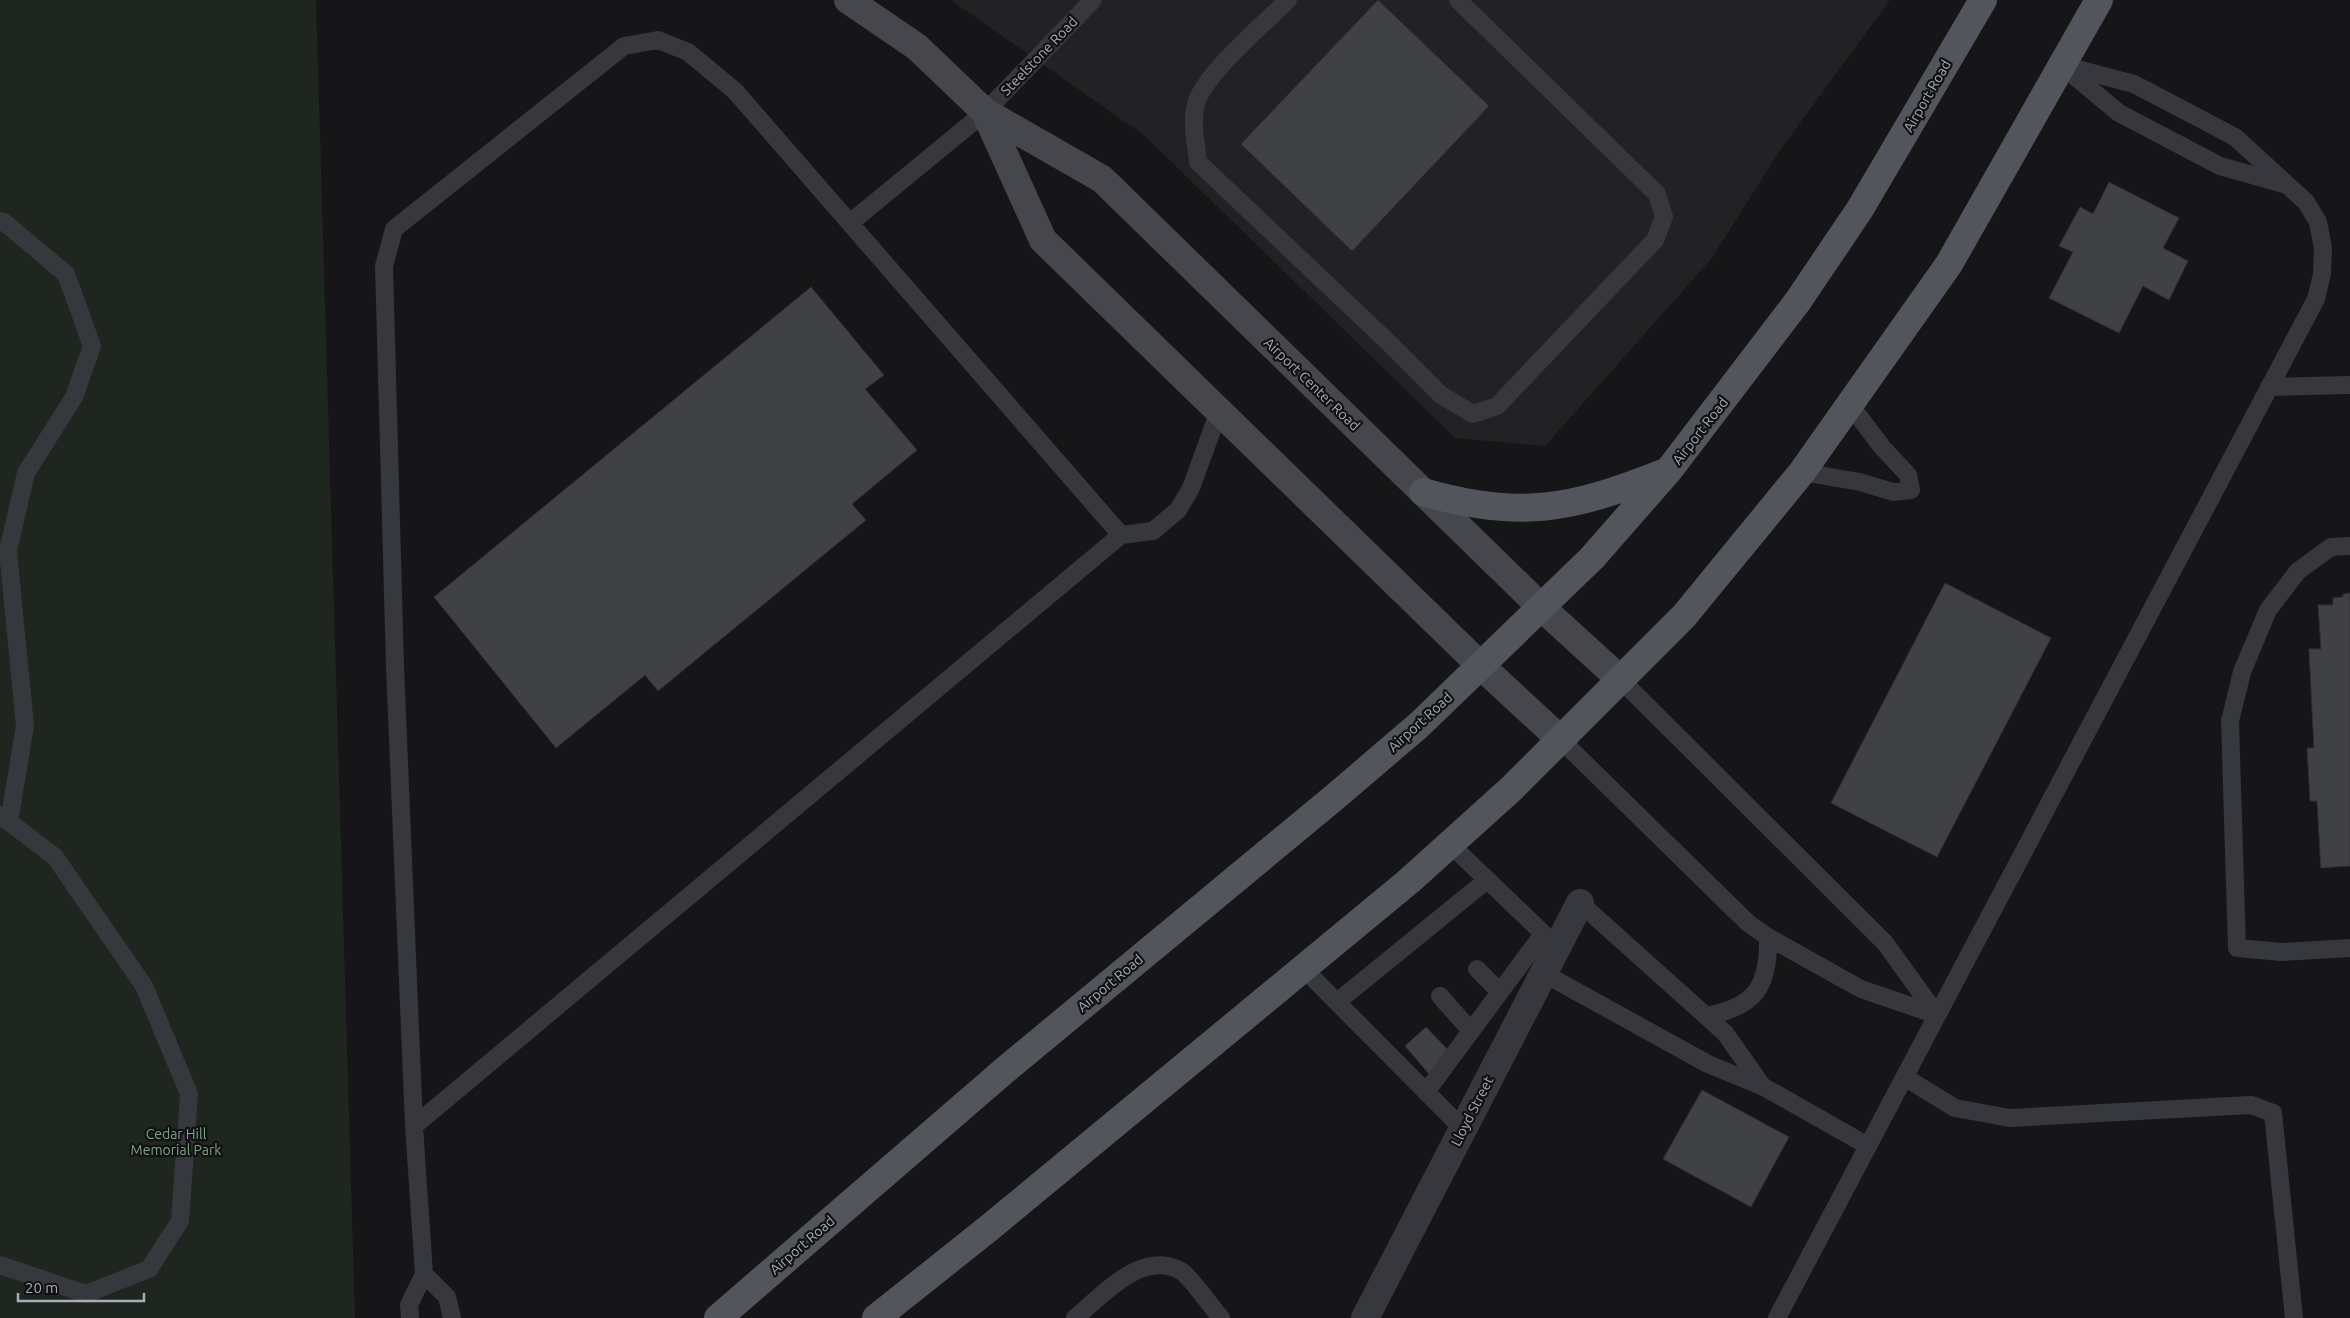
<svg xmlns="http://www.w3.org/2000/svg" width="2350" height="1318" font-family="Ubuntu,sans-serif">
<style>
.built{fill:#222225}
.green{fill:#1e261f}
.building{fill:#404145;stroke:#303034}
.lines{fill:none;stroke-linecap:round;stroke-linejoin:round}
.lane{stroke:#37383d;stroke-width:18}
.street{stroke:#37383d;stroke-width:28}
.secondary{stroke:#45474d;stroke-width:28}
.primary{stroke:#53555c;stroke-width:28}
.labels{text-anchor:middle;stroke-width:4.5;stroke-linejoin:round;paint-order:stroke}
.street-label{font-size:14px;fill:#a8adb8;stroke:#111113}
.park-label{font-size:14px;fill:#7fa381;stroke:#111113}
</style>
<rect width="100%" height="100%" fill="#161618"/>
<path class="built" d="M 951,0 L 1890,0 L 1781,149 L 1711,259 L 1545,446 L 1455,438 L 1145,136 Z"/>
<path class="green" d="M 0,0 L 316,0 L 355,1318 L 0,1318 Z"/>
<path class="building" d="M 1378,0 L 1489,106 L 1352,251 L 1241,144 Z
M 2109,182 L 2179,218 L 2163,248 L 2188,261 L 2169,300 L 2143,286 L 2119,333 L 2049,298 L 2073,252 L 2059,246 L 2080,207 L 2093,214 Z
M 811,287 L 884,375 L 865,389 L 917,450 L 852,504 L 866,520 L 658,691 L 645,675 L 556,748 L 434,597 Z
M 1945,583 L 2051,638 L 1937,857 L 1831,803 Z
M 2350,593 L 2350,866 L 2321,868 L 2317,801 L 2310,801 L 2307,748 L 2314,748 L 2309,649 L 2321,649 L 2318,605 L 2333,605 L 2333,598 L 2343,597 L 2343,594 Z
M 1426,1027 L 1449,1051 L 1430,1075 L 1405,1046 Z
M 1702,1090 L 1789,1137 L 1751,1207 L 1663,1159 Z"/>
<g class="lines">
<path class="lane" d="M 1288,0 C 1264,24 1204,74 1196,104 C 1191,123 1196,143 1198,162 L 1389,343 L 1441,395 L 1473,414 L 1497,406 L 1655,240 L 1664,217 L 1657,194 L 1458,0
M 2066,69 L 2119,113 L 2220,166 L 2284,184
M 0,221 L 4,222 L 66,274 L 92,346 L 74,397 L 26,473 L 8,551 L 25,726 L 9,822
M 850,223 L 985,112 L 1093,0
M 2269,387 L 2350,385
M 1802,472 L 1860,482 L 1893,492 L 1911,490 L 1908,475 L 1882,447 L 1851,406
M 2350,546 L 2331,547 L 2298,571 L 2268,610 L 2242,672 L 2230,721 L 2237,948 L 2282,952 L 2350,948
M 1621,680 L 1885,943 L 1937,1015
M 1561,740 L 1748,923 L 1768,937 L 1861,989 L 1937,1015
M 0,815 L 55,857 L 144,986 L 189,1094 L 180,1221 L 149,1269 L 86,1294 L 0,1265
M 1450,844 L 1551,941
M 1580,903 L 1725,1033 L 1763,1087
M 1303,968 L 1463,1129
M 1477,969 L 1500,992
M 1543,973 L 1708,1064 L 1764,1087 L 1868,1146
M 1440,996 L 1471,1031
M 1337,1002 L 1487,880
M 1706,1016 C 1756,1007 1769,986 1768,937
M 1906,1078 L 1955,1108 L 2010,1118 L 2251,1105 L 2273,1113 L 2294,1318
M 1426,1092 L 1543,934
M 414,1126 L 1121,535 L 1153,531 L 1178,510 L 1191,488 L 1219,411
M 424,1274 L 414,1126 L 395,666 L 384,266 L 394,229 L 624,46 L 658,40 L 688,52 L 735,91 L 1121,535
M 410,1318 L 409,1305 L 424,1274 L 447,1297 L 452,1318
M 1075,1318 C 1103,1295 1142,1249 1181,1271 C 1191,1277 1212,1308 1221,1318
M 1777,1318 L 2316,299 L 2322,274 L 2323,248 L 2318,222 L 2306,202 L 2235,137 L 2134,84 L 2062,65"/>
<path class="street" d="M 1365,1318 L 1580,903"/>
<path class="secondary" d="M 848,0 L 917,47 L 985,112 L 1102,179 L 1541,607 L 1621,680
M 985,112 L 1043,240 L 1481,666 L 1561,740"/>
<path class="primary" d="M 1423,492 C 1519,520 1572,509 1663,473
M 718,1318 L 1005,1070 L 1336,796 L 1419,725 L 1592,558 L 1669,470 L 1798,301 L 1860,209 L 1983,0
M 876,1318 L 989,1228 L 1409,881 L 1511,789 L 1684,616 L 1802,472 L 1949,264 L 2099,0"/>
</g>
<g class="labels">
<g class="street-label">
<text transform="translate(1039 56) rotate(-46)" y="5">Steelstone Road</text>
<text transform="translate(1927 96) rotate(-60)" y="5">Airport Road</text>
<text transform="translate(1312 384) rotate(44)" y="5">Airport Center Road</text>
<text transform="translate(1700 431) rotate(-52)" y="5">Airport Road</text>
<text transform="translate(1420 722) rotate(-42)" y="5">Airport Road</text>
<text transform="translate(1110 983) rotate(-40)" y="5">Airport Road</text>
<text transform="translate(1472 1111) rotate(-63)" y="5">Lloyd Street</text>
<text transform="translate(802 1245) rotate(-41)" y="5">Airport Road</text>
</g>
<g class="park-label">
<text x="176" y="1139">Cedar Hill<tspan x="176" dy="16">Memorial Park</tspan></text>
</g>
</g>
<path d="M18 1293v8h126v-8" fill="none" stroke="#a8adb8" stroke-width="2.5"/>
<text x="25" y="1293" font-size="15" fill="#a8adb8" stroke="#111113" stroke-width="4" paint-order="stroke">20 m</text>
</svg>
